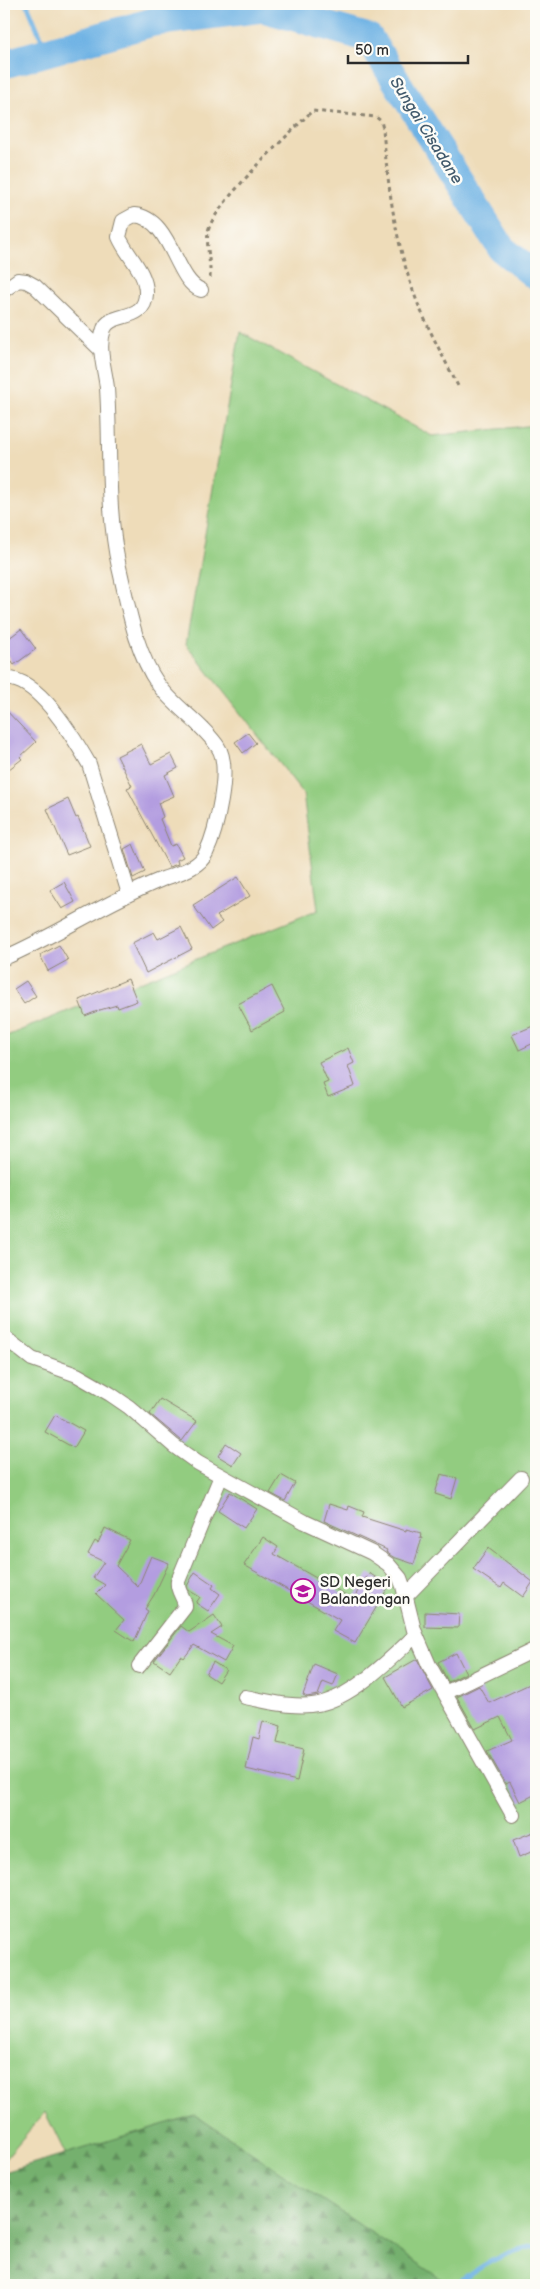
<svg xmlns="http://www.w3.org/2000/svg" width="540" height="2289" font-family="'Balsamiq Sans',sans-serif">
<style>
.grass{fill:#92cc80;stroke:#5e7c56}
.forest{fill:url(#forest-firs);stroke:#506e4c}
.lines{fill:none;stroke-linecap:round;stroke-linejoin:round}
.stream{stroke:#6eb2e4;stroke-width:5}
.river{stroke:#6eb2e4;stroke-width:29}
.building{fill:#b39de0}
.street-casing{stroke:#8c8472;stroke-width:16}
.path{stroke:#8c8472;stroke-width:3;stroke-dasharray:4 4;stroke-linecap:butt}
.street{stroke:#fff;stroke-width:14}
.labels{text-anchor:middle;stroke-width:5;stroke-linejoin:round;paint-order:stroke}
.poi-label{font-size:15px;fill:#2b2b2b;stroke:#fdfcf7;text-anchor:start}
.water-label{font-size:16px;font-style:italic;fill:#425a6c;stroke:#fdfcf7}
</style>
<defs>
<pattern id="forest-firs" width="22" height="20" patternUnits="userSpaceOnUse" patternTransform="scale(1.25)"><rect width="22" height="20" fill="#75b06e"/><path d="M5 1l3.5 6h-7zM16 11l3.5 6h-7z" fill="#608f5b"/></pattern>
</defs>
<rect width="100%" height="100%" fill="#fdfcf7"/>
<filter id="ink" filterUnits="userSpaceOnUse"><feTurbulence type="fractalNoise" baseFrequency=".02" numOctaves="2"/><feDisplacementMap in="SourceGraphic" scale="10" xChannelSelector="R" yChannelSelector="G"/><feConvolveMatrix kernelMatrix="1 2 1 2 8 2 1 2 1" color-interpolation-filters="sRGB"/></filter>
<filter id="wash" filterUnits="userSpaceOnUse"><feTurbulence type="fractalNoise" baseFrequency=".0096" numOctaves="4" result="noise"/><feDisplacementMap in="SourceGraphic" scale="20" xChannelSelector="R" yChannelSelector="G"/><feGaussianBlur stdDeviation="1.12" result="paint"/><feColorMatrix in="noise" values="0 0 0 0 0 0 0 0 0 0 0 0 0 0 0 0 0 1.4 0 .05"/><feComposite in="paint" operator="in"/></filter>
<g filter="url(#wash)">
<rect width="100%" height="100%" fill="#eedcb9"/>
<path class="grass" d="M 240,332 L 432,436 L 536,425 L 536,2285 L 179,2285 L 99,2223 L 45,2112 L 4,2160 L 4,1037 L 318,910 L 303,793 L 186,644 Z"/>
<path class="forest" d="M 195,2115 L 450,2285 L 4,2285 L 4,2172 Z"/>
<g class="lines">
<path class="stream" d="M 27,4 L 47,52
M 457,2285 C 478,2266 508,2250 536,2246"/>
<path class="river" d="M 4,64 L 153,22 L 263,8 L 369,38 L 502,249 L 536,276"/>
</g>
<g id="blocks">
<path class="building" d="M 21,629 L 36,649 L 14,665 L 4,651 L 4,642 Z
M 4,708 L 36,742 L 20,757 L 22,759 L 4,773 Z
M 248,733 L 256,743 L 243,753 L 235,742 Z
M 141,744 L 151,764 L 171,754 L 178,768 L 165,775 L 174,796 L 158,803 L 163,817 L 160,819 L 171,846 L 176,844 L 183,857 L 177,860 L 178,864 L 169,867 L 127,788 L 132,786 L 117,756 Z
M 68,799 L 76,818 L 78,817 L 90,846 L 67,855 L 47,809 Z
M 133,844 L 145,872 L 133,878 L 124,849 Z
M 238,877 L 250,896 L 217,916 L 222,922 L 211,930 L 193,905 Z
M 64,882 L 75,902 L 62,909 L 50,890 Z
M 181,927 L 192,949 L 146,973 L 132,943 L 154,932 L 158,939 Z
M 59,945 L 68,960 L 48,971 L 40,955 Z
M 128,979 L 137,1001 L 118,1008 L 117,1005 L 100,1010 L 85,1016 L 79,1000 Z
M 26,981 L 36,996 L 24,1004 L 14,989 Z
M 272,986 L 285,1012 L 252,1030 L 238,1004 Z
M 533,1026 L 536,1033 L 536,1042 L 519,1050 L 512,1035 Z
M 348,1048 L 354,1063 L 348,1066 L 355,1086 L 328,1097 L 323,1084 L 328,1082 L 319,1062 Z
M 160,1399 L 197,1421 L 182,1441 L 150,1414 Z
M 55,1415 L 84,1431 L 74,1448 L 45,1432 Z
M 226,1443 L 241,1453 L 233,1465 L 218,1456 Z
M 441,1474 L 457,1478 L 451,1499 L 435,1494 Z
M 281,1475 L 295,1483 L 285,1501 L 270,1493 Z
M 230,1492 L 257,1509 L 244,1528 L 218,1511 Z
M 329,1504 L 348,1510 L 349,1506 L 364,1512 L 362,1517 L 406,1531 L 406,1529 L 421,1533 L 420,1538 L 422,1538 L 414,1564 L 393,1557 L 386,1552 L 387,1550 L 324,1521 Z
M 105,1528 L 130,1540 L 116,1566 L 138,1587 L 151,1556 L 169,1563 L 154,1595 L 145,1609 L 148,1611 L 134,1642 L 116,1630 L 124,1620 L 96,1594 L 105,1585 L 93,1578 L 104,1562 L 88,1554 L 95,1541 L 98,1543 Z
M 263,1537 L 278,1547 L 274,1554 L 353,1599 L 369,1573 L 389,1586 L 355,1643 L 333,1631 L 340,1620 L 244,1565 Z
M 488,1548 L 533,1582 L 523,1597 L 504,1583 L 501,1588 L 473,1569 Z
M 195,1572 L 214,1585 L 212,1588 L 220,1594 L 208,1611 L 196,1603 L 200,1597 L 188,1590 L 187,1586 Z
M 425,1612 L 459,1614 L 458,1628 L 425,1627 Z
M 214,1615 L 222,1627 L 211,1634 L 233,1646 L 224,1662 L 194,1645 L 184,1658 L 181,1656 L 170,1672 L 154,1661 L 181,1626 L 189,1632 Z
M 456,1653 L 466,1673 L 448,1682 L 438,1662 Z
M 417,1659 L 433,1690 L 402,1707 L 385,1677 Z
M 213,1662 L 226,1670 L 218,1682 L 206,1674 Z
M 314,1664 L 338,1674 L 333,1686 L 323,1682 L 318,1695 L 307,1697 L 303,1695 Z
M 536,1681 L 536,1794 L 520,1802 L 510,1782 L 506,1784 L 487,1751 L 512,1740 L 500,1717 L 475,1729 L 457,1697 L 479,1686 L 489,1703 Z
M 263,1721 L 281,1726 L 277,1743 L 304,1749 L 297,1781 L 246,1769 L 253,1737 L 259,1739 Z
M 536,1831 L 536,1850 L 519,1857 L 513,1840 Z"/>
</g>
</g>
<g filter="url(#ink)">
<use href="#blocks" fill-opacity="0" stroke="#8c8472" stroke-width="1"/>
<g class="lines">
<defs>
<path id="street" d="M 4,290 L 18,280 L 26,281 L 35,286 L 101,350
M 4,679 C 37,675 74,738 89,764 L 129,894
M 4,958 C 57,935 106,902 160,880 C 175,874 199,869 206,853 C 216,832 232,767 218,747 C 202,723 174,707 158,684 C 135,651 128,605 119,567 C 106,508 111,448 107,388 C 105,369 97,348 104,329 C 110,311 145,323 146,294 C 147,272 127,256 119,237 L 123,221 L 134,215 C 172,218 175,281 201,290
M 4,1337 L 32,1359 L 77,1375 L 110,1394 L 129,1407 L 174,1446 L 198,1463 L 305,1522 L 372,1553 L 388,1564 L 400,1578 L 403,1586 L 414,1630 L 429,1665 L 513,1815
M 406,1596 L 521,1478
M 139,1666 L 185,1607 C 185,1597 176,1591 178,1581 L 221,1476
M 445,1693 L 536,1649
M 245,1697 C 267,1701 295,1709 318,1704 C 353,1697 390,1659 416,1635"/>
</defs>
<use href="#street" class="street-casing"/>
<path class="path" d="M 210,278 C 211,263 206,247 208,232 C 211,207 291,132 312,111 L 376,117 L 381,121 L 383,129 C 388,188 396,248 418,304 C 430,332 444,359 458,386"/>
<use href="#street" class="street"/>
</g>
</g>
<defs>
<symbol id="school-ring" viewBox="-11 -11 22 22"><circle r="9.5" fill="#fdfcf7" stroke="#b5179e" stroke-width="1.5"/><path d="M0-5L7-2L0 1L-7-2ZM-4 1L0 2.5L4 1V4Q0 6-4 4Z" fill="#b5179e"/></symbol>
</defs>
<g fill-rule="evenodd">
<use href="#school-ring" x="289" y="1577" width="28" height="28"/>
</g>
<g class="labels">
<g class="poi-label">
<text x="320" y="1587">SD Negeri<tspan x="320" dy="17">Balandongan</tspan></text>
</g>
<g class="water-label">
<text transform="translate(427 130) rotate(58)" y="6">Sungai Cisadane</text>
</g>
</g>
<rect width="540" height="2289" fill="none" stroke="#fdfcf7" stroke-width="20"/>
<path d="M348 55v8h120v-8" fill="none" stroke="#2b2b2b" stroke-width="2.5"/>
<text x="355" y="55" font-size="15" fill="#2b2b2b" stroke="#fdfcf7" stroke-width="4" paint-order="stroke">50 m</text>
</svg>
